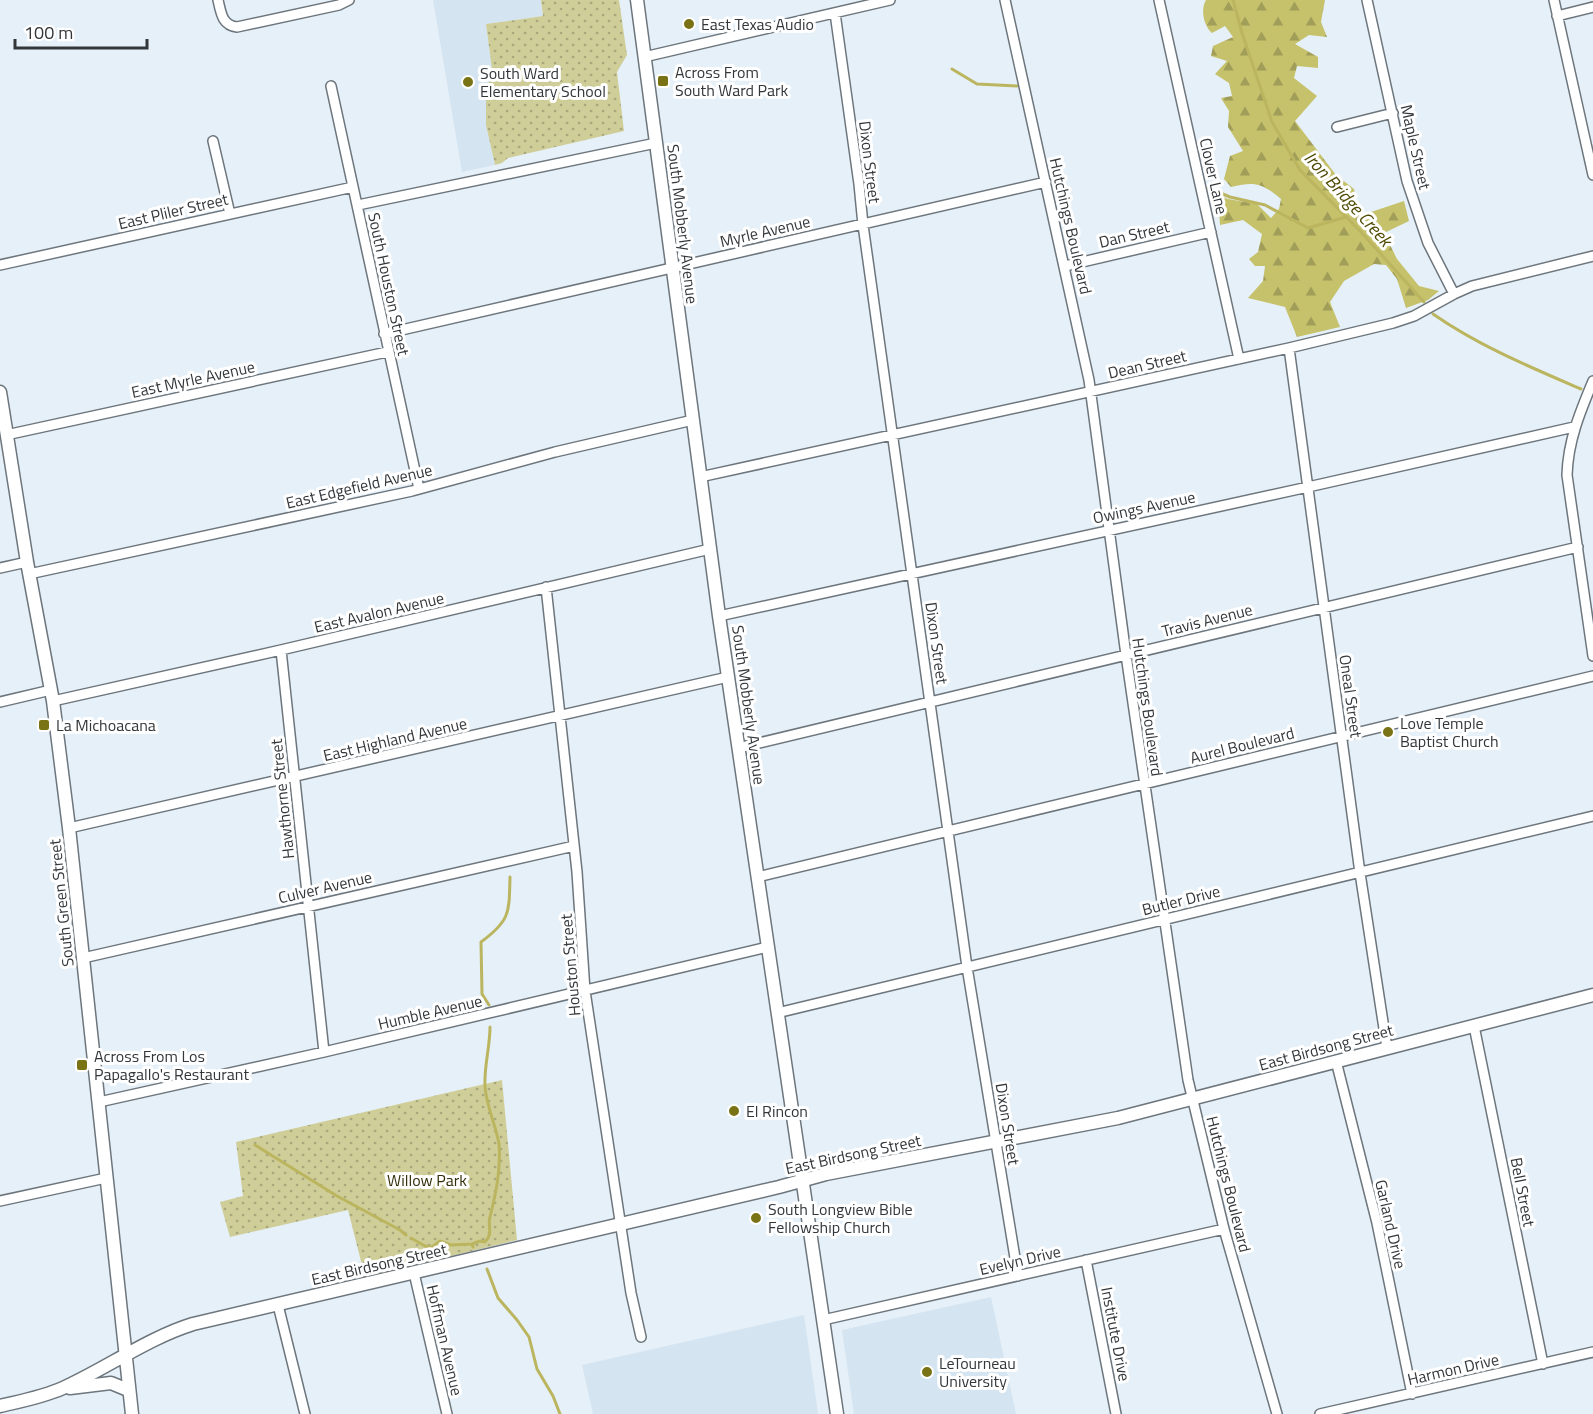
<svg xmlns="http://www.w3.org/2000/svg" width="1593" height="1414" font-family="'Titillium Web',sans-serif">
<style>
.built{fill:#d4e4f1}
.forest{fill:url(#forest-firs)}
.park{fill:url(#park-dots)}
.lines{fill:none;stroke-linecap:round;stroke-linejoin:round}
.stream{stroke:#bbb55f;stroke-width:3}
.street-casing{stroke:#6d767d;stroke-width:12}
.secondary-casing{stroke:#6d767d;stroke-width:15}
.street{stroke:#fff;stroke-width:9}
.secondary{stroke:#fff;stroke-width:12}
.poi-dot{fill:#797316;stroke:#fff;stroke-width:2}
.labels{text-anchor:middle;stroke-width:6;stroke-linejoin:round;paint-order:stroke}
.poi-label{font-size:16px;fill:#33373a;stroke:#fff;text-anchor:start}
.street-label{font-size:16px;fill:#33373a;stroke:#fff}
.park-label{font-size:16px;fill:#33300a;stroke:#fff}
.water-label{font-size:18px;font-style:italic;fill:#4f4b04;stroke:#fff}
</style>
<defs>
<pattern id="forest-firs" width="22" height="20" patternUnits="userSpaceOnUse" patternTransform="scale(1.5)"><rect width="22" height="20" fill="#c6c16b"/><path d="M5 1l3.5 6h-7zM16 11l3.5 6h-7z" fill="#a19e59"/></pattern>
<pattern id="park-dots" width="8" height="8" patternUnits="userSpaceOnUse" patternTransform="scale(1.5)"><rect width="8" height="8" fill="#d0ce98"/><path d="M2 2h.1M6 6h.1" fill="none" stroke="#a9a87d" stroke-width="1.8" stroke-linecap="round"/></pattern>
</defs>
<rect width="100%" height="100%" fill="#e6f0f8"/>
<path class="built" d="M 433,0 L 544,0 L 541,1 L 543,16 L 486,24 L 493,77 L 486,86 L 486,125 L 495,165 L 462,172 Z
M 991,1297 L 1016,1414 L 854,1414 L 842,1330 Z
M 804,1315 L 818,1414 L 593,1414 L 582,1365 Z"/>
<path class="forest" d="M 1206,0 L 1325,0 L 1321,22 L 1327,37 L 1309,35 L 1295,44 L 1318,57 L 1318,68 L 1297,66 L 1294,78 L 1317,96 L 1295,121 L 1336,175 L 1354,189 L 1359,216 L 1404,201 L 1409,221 L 1384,233 L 1397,259 L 1419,286 L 1439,291 L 1428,300 L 1406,308 L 1397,279 L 1386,265 L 1374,264 L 1344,281 L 1330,302 L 1340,327 L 1297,337 L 1285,307 L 1248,298 L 1263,281 L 1265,266 L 1255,266 L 1249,259 L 1258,252 L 1262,234 L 1243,220 L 1220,225 L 1218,195 L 1228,199 L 1257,204 L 1271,218 L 1279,209 L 1281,199 C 1262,183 1255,181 1231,187 L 1224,179 L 1230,156 L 1243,151 L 1228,127 L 1229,111 L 1221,98 L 1232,96 L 1229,83 L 1215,74 L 1227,61 L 1211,56 L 1213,46 L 1233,37 L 1225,26 L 1212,33 C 1204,26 1200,10 1206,0 Z"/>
<path class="park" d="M 541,0 L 619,0 L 627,55 L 617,72 L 624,131 L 508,158 L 502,163 L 495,165 L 486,125 L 486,86 L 493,77 L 486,24 L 543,16 Z
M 502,1080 L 517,1240 L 365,1277 L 348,1210 L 230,1237 L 220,1202 L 243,1196 L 236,1142 Z"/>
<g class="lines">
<path class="stream" d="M 1233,0 L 1242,33 L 1272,122 L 1300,170 L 1360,231 L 1424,302
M 952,69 L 977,84 L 1017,86
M 1208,188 L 1230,197 L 1265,205 L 1308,228 L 1346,217
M 1433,314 C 1479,346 1530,367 1581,389
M 489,1005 L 482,994 L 481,942 C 511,920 509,912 510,877
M 255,1145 L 337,1196 L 400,1230 L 406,1235
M 411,1238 L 425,1246 L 432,1247 L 440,1241 L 451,1245 L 472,1244 L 473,1247
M 472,1244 L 480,1241 L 485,1242 C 494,1233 487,1227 490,1217 C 496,1193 501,1169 499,1144 C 496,1125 486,1106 485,1086 C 484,1066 490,1047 490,1027
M 487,1269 L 498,1298 L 517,1320 L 529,1337 L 537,1369 L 553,1396 L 560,1414"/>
<defs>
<path id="street" d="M 218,0 C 221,13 222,25 237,27 L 339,5 L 349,0
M 1005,0 L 1089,380 L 1126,655 L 1188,1080 L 1224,1229 L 1277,1414
M 1159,0 L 1239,359
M 1367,0 L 1407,181 L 1428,243 L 1454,294
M 1554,0 L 1593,175
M 835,13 L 859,184 L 863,225 L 967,967 L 1018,1276
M 1557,16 L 1593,7
M 644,57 L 890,0
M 331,86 L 419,489
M 1337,127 L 1393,113
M 213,141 L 230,214
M 358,205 L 656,143
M 0,265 L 353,187
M 1065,266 L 1211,232
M 384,334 L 1046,182
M 1289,348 L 1360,873 L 1387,1048
M 1593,381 C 1580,412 1568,441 1567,475 L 1593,656
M 6,435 L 387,352
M 700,477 L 1289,348 L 1393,323 L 1414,316 L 1454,294 L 1472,286 L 1593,256
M 0,568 L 27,562
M 29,574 L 412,491 L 555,452 L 693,420
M 546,587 L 577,872 L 585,991 L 631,1293 L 641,1337
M 719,616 L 1308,487 L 1574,427
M 281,650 L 324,1052
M 53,701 L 281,650 L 710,549
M 0,702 L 51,690
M 738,748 L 1578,547
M 69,828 L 728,677
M 757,877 L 1593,676
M 83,958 L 574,846
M 777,1013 L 1593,816
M 1474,1026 L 1543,1364
M 1336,1061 L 1377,1223 L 1412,1394
M 99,1102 L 324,1052 L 768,947
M 0,1201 L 106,1178
M 1086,1260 L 1116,1414
M 414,1273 L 447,1414
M 278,1305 L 305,1414
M 823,1320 L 1224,1229
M 1320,1414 L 1593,1352"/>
<path id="secondary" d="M 637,0 L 719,616 L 837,1414
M 0,392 L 27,562 L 53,701 L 69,828 L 132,1414
M 70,1388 L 111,1383 L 128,1390
M 0,1406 C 21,1401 43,1397 63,1388 C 107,1368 148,1338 193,1324 L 779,1187 L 826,1174 L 1118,1118 L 1593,995"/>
</defs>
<use href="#street" class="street-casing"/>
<use href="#secondary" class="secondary-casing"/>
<use href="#street" class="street"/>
<use href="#secondary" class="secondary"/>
</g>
<g class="poi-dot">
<circle cx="689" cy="24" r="6"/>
<rect x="657" y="75" width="12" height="12" rx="3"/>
<circle cx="468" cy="82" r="6"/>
<rect x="38" y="719" width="12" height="12" rx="3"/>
<circle cx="1388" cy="732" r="6"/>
<rect x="76" y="1059" width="12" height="12" rx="3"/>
<circle cx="734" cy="1111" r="6"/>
<circle cx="756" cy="1218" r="6"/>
<circle cx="927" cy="1372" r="6"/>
</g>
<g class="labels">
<g class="poi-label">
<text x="701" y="30">East Texas Audio</text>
<text x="675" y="78">Across From<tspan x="675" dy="18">South Ward Park</tspan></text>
<text x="480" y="79">South Ward<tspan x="480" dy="18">Elementary School</tspan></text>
<text x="1400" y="729">Love Temple<tspan x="1400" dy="18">Baptist Church</tspan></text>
<text x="56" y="731">La Michoacana</text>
<text x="94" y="1062">Across From Los<tspan x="94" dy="18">Papagallo's Restaurant</tspan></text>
<text x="746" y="1117">El Rincon</text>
<text x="768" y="1215">South Longview Bible<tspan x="768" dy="18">Fellowship Church</tspan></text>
<text x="939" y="1369">LeTourneau<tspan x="939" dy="18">University</tspan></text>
</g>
<g class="street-label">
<text transform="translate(1416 147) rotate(77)" y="6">Maple Street</text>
<text transform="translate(870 162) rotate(83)" y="6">Dixon Street</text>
<text transform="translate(1214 176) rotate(77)" y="6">Clover Lane</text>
<text transform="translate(173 211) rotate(-13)" y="6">East Pliler Street</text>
<text transform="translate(683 224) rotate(83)" y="6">South Mobberly Avenue</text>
<text transform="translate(1071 226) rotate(77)" y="6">Hutchings Boulevard</text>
<text transform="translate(765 231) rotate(-13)" y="6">Myrle Avenue</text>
<text transform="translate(1134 234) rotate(-13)" y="6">Dan Street</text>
<text transform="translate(389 284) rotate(78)" y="6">South Houston Street</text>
<text transform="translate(1147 364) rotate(-13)" y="6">Dean Street</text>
<text transform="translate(193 379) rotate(-12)" y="6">East Myrle Avenue</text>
<text transform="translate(359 486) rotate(-13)" y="6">East Edgefield Avenue</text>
<text transform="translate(1144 507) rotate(-12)" y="6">Owings Avenue</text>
<text transform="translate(379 612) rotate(-13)" y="6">East Avalon Avenue</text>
<text transform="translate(1207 620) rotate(-14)" y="6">Travis Avenue</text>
<text transform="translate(937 643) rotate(82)" y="6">Dixon Street</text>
<text transform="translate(1351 696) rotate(82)" y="6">Oneal Street</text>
<text transform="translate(749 705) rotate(82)" y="6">South Mobberly Avenue</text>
<text transform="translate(1148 707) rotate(82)" y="6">Hutchings Boulevard</text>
<text transform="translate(395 739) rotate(-13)" y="6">East Highland Avenue</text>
<text transform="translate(1242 745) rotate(-14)" y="6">Aurel Boulevard</text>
<text transform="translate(282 799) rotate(-96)" y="6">Hawthorne Street</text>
<text transform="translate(325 887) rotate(-13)" y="6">Culver Avenue</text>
<text transform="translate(1181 900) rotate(-14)" y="6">Butler Drive</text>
<text transform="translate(61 903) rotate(-96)" y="6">South Green Street</text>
<text transform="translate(570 965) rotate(-95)" y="6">Houston Street</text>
<text transform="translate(430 1012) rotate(-13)" y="6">Humble Avenue</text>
<text transform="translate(1326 1047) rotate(-15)" y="6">East Birdsong Street</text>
<text transform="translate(1008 1124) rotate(81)" y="6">Dixon Street</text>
<text transform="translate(853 1154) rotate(-12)" y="6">East Birdsong Street</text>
<text transform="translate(1229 1184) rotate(76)" y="6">Hutchings Boulevard</text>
<text transform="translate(1523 1192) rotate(79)" y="6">Bell Street</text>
<text transform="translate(1391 1224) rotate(77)" y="6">Garland Drive</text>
<text transform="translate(1020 1260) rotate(-13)" y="6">Evelyn Drive</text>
<text transform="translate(379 1264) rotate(-13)" y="6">East Birdsong Street</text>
<text transform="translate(1116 1334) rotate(79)" y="6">Institute Drive</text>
<text transform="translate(445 1340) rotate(77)" y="6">Hoffman Avenue</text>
<text transform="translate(1453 1369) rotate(-13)" y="6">Harmon Drive</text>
</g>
<g class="park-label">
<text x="427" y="1186">Willow Park</text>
</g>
<g class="water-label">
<text transform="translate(1348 199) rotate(48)" y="6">Iron Bridge Creek</text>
</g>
</g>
<path d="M15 39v9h132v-9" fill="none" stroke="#33373a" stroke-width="3"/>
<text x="24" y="39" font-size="18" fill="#33373a" stroke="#ffffff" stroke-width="4.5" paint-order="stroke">100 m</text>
</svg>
